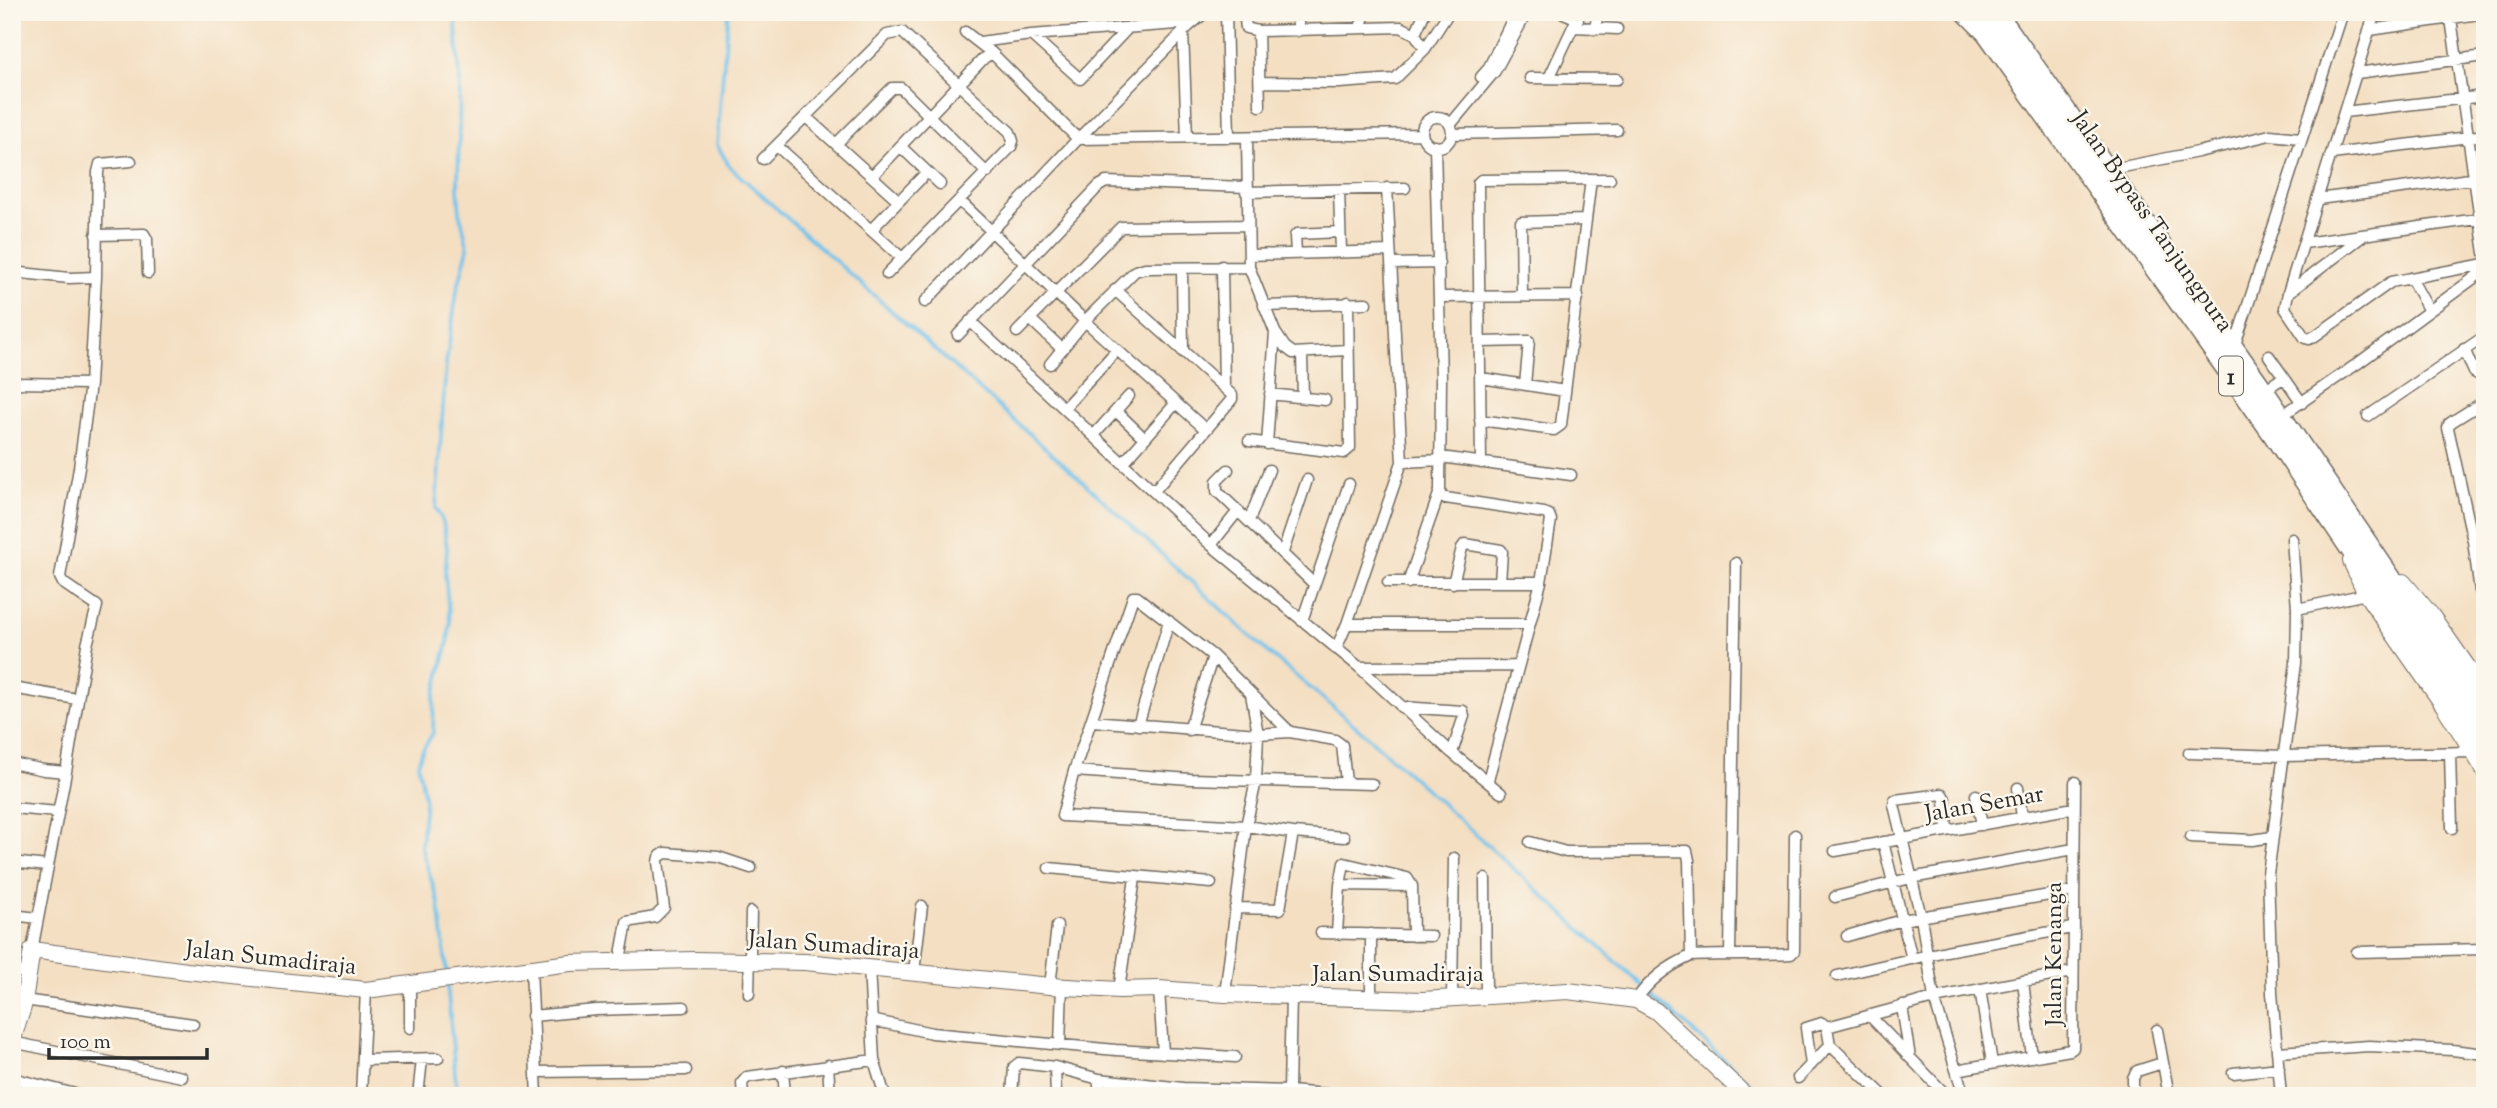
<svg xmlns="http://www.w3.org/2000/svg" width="2497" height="1108" font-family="'Sorts Mill Goudy',serif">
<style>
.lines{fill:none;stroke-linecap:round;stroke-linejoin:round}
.stream{stroke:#70c2eb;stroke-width:3.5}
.street-casing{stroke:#716a60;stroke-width:13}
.secondary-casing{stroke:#716a60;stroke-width:18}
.highway-casing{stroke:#716a60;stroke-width:24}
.street{stroke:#fff;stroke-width:10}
.secondary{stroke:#fff;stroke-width:16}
.highway{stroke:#fff;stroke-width:21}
.labels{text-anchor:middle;stroke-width:5;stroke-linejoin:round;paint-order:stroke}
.shield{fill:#fbf7ec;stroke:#696865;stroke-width:2}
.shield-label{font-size:23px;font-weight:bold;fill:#2b2b2b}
.street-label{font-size:24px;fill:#2b2b2b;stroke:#fbf7ec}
</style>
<rect width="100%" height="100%" fill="#fbf7ec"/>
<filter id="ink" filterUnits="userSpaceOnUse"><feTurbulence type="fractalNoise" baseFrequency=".0143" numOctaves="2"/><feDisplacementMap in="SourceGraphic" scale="14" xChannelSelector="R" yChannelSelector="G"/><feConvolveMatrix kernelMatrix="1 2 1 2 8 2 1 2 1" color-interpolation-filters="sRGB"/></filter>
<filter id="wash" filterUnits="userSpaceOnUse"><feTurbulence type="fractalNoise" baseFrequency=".00686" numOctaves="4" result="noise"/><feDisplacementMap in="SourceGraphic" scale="28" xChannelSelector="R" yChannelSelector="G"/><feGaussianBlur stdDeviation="1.57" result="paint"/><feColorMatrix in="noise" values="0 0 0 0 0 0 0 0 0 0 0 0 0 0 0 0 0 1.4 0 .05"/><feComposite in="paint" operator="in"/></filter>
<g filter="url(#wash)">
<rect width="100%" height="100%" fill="#f4dfc2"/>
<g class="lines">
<path class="stream" d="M 728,12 L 717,145 L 730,167 L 1080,479 L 1272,656 L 1364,733 L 1764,1096
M 447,975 L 439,904 L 421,847 L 425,800 L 418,764 L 422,751 L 433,733 L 434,698 L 448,642 L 450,623 L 445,575 L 447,548 L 443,522 L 436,508 L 446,364 L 457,291 L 468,248 L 460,214 L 458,186 L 460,79 L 455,12
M 447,983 L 457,1096"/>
</g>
</g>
<g filter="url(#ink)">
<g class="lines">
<defs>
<path id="street" d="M 1226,12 L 1229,137
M 1244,12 L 1246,28 L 1258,31 L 1401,27 L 1415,34 L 1425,49
M 1561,12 L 1578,19
M 2450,12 L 2485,253
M 1360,27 L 1366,12
M 1574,27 L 1617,29
M 1594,29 L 1599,12
M 2370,30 L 2485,13
M 1258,31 L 1260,106
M 1298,31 L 1298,12
M 965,32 L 992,53 L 1078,139 L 1422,134
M 1183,32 L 1187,137
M 1415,34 L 1425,12
M 1031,35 L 1080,79 L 1129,27
M 980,42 L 1031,35 L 1177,24 L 1189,26
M 2357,73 L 2485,56
M 1481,77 L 1488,69 L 1516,12
M 1530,78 L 1617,79
M 1549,78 L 1580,12
M 1260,82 L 1339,83 L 1395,79 L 1425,49 L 1449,12
M 2344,112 L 2485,96
M 806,117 L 898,200
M1422 132a15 15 0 1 1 30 0a15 15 0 1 1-30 0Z
M 1450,125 L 1495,71 L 1527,12
M 1452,134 L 1617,130
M 1247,137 L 1249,267 L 1275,332 L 1285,347 L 1293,353 L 1347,350
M 836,144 L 892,88 L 901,88 L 987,173
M 777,146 L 902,258
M 901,147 L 940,184
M 2332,154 L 2485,135
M 763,159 L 887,35 L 902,32 L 1010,132 L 1013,141 L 1011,147 L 887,274
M 2108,170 L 2198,152 L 2270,135 L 2300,138
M 872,176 L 984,58 L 992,53
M 1339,190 L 1341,252
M 1246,192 L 1405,188
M 2318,199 L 2485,177
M 960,201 L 1085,321 L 1205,429
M 871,230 L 926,173
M 96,235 L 144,234 L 147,239 L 148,273
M 2364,235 L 2288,293 L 2285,308 L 2305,338 L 2309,339 L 2315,336 L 2391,282 L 2411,278 L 2429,311
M 2304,243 L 2485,218
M 1296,253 L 1295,236 L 1297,234 L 1340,232
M 1249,255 L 1390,251
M 1391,264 L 1439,263
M 1222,266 L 1224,387
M 1182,269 L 1183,352
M 12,272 L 69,278 L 96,277 L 90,384 L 79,468 L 60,577 L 63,583 L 97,606 L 87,645 L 66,772 L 32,950
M 96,277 L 98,172 L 100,164 L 131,161
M 2411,278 L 2485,264
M 1115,290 L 1232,395 L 1232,399 L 1154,491
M 2288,293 L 2375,12
M 1522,296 L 1521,222 L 1585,220
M 1439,297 L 1578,296
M 925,302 L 1078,139 L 1189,26 L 1206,12
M 1264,306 L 1366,303
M 1030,319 L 1062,349
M 970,321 L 1211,545 L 1359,667 L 1452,753 L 1501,793
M 1017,332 L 1121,227 L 1247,225
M 958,335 L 1099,186 L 1106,182 L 1246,187
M 1480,342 L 1529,341 L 1525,385
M 2234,348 L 2343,12
M 2464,349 L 2474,372 L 2485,378
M 1302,354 L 1303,397
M 2269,356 L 2302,403
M 1050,364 L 1085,321 L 1135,271 L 1145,268 L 1249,267
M 1481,378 L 1565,391
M 12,383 L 90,384
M 2263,391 L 2284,377
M 1270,394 L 1325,400
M 2485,401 L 2453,421 L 2449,424 L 2448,428 L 2473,541 L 2485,536
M 1065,407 L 1117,350
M 1116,411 L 1144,438
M 2368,416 L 2485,336
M 2280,417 L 2357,364 L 2485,270
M 1480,420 L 1554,430 L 1561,425 L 1591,179
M 1094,435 L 1129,396
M 1249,441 L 1344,453 L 1350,448 L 1348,302
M 1267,444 L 1275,332
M 1441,457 L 1571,475
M 1124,462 L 1176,403
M 1402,462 L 1441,460
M 1481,463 L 1478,183 L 1481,180 L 1610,179
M 1228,470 L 1217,481 L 1217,491 L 1314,584
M 1439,497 L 1544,513 L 1549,515 L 1551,520 L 1541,582 L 1488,780
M 1249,521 L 1269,470
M 2473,541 L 2480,591
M 1211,545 L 1238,511
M 1283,552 L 1307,480
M 1388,582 L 1541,582
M 1408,583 L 1440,491 L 1441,379 L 1435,146
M 1453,583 L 1462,548 L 1465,544 L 1501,550 L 1502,552 L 1500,582
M 2297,609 L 2366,594
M 1302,621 L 1349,484
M 1347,624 L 1529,624
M 1336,649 L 1347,624 L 1402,462 L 1387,188
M 1359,667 L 1518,666
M 12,688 L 77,699
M 1401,707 L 1463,711 L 1464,716 L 1452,753
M 1092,721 L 1258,734 L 1290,732 L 1335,740 L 1342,745 L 1346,782
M 1138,725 L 1169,621
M 1189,730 L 1213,656
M 1290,732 L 1213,656 L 1137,597 L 1133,597 L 1074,771 L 1062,816 L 1246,826 L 1293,833 L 1344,837
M 2189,753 L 2285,756 L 2472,752
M 2450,753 L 2452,828
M 12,763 L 44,770 L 66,772
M 1074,771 L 1191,779 L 1372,784
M 2018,788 L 2022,817
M 1976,795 L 1982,825
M 12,808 L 58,812
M 1947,831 L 1945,799 L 1942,794 L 1895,800 L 1894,805 L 1921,917 L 1934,998 L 1964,1096
M 2190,837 L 2252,840 L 2272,837
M 1530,842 L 1566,852 L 1687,851 L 1689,860 L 1691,956 C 1725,954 1758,956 1791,954 L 1794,951 L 1795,835
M 1883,842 L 1912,959
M 1835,851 L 2074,808
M 12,862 L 47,866
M 1049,868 L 1211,883
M 1485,879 L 1486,996
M 1340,885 L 1412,886
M 1835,897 L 1911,878 L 2074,849
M 1235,908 L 1280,909 L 1293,833
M 12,915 L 38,918
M 1321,933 L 1431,936
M 1337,933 L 1340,885 L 1344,863 L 1407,878 L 1412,886 L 1413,936
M 1371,934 L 1371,998
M 1847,936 L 1902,920 L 2073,891
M 2357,952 L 2485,949
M 1730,954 L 1736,563
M 620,960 L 627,922 L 655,917 L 664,908 L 658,862 L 659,857 L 665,853 L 718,857 L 751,868
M 869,967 L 874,1060 L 885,1096
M 531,969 L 537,1096
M 12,970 L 28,974
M 914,972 L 922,906
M 1837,976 L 1946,951 L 2072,928
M 2023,981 L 2032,1057
M 1050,986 L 1057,926
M 1159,989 L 1163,1053
M 1980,989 L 1992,1063
M 1119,990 L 1135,878
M 749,994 L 751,912
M 1225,994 L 1246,826 L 1256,781 L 1258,734 L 1251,694
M 1452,999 L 1454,858
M 24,1000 L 193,1024
M 1636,1000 C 1650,979 1668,966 1691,956
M 1902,1006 L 1910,1058
M 1869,1015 L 1947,1096
M 532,1016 L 596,1010 L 684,1007
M 871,1020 L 932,1033 L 1116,1050 L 1235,1057
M 410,1028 L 410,985
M 2157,1030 L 2169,1096
M 12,1042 L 182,1077
M 1060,1045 L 1062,986
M 2277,1052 L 2369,1046 L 2452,1050 L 2485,1054
M 364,1060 L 438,1058
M 828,1065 L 830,1096
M 1811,1065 L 1806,1028 L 1822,1023 L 1827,1027
M 1055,1067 L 1056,1096
M 1956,1070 L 2070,1050 L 2073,1048 L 2075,782
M 783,1071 L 785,1096
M 537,1072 L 686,1070
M 2233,1073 L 2279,1068
M 12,1078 L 83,1096
M 1798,1078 L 1830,1045
M 1289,1091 L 1291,996
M 361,1096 L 366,990
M 418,1096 L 422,1059
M 743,1096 L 742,1083 L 747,1077 L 874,1060
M 1012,1096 L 1014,1067 L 1019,1063 L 1055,1067 L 1099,1079 L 1183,1088 L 1289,1091 L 1351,1096
M 1099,1096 L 1099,1079
M 1884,1096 L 1830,1045 L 1827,1027 L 1934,998 L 2072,972
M 2133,1096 L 2133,1078 L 2137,1071 L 2162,1063
M 2281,1096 L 2272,993 L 2268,874 L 2296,663 L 2297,609 L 2292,539"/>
<path id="secondary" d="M 2351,561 L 2366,594 L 2444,706 L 2485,771
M 2403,582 L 2431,615 L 2485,692
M 12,1041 L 23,1007 L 32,950 L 187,971 L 366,990 L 570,963 L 694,960 L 805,962 L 1050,986 L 1119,990 L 1159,989 L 1225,994 L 1423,1000 L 1568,991 L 1636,1000 L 1656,1011 L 1746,1096"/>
<path id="highway" d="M 1967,12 L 1987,32 L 2271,430 L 2485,747
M 1995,12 L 2263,391 L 2485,718"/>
</defs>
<use href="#street" class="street-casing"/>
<use href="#secondary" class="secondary-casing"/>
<use href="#highway" class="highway-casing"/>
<use href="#street" class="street"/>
<use href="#secondary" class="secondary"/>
<use href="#highway" class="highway"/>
</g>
</g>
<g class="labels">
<rect class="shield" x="2219" y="356.5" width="24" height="39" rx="5"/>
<g class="shield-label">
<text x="2231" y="384">1</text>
</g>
<g class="street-label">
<text transform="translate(2153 221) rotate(55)" y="8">Jalan Bypass Tanjungpura</text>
<text transform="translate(1984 803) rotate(-10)" y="8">Jalan Semar</text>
<text transform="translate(834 944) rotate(4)" y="8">Jalan Sumadiraja</text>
<text transform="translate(2053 954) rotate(-90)" y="8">Jalan Kenanga</text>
<text transform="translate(271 957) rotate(6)" y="8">Jalan Sumadiraja</text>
<text x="1398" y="981">Jalan Sumadiraja</text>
</g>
</g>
<rect width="2497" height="1108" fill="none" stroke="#fbf7ec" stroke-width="42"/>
<path d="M49 1048v10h158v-10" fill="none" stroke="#2b2b2b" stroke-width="3.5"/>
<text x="60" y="1048" font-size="21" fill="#2b2b2b" stroke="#fbf7ec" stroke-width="5" paint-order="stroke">100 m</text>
</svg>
